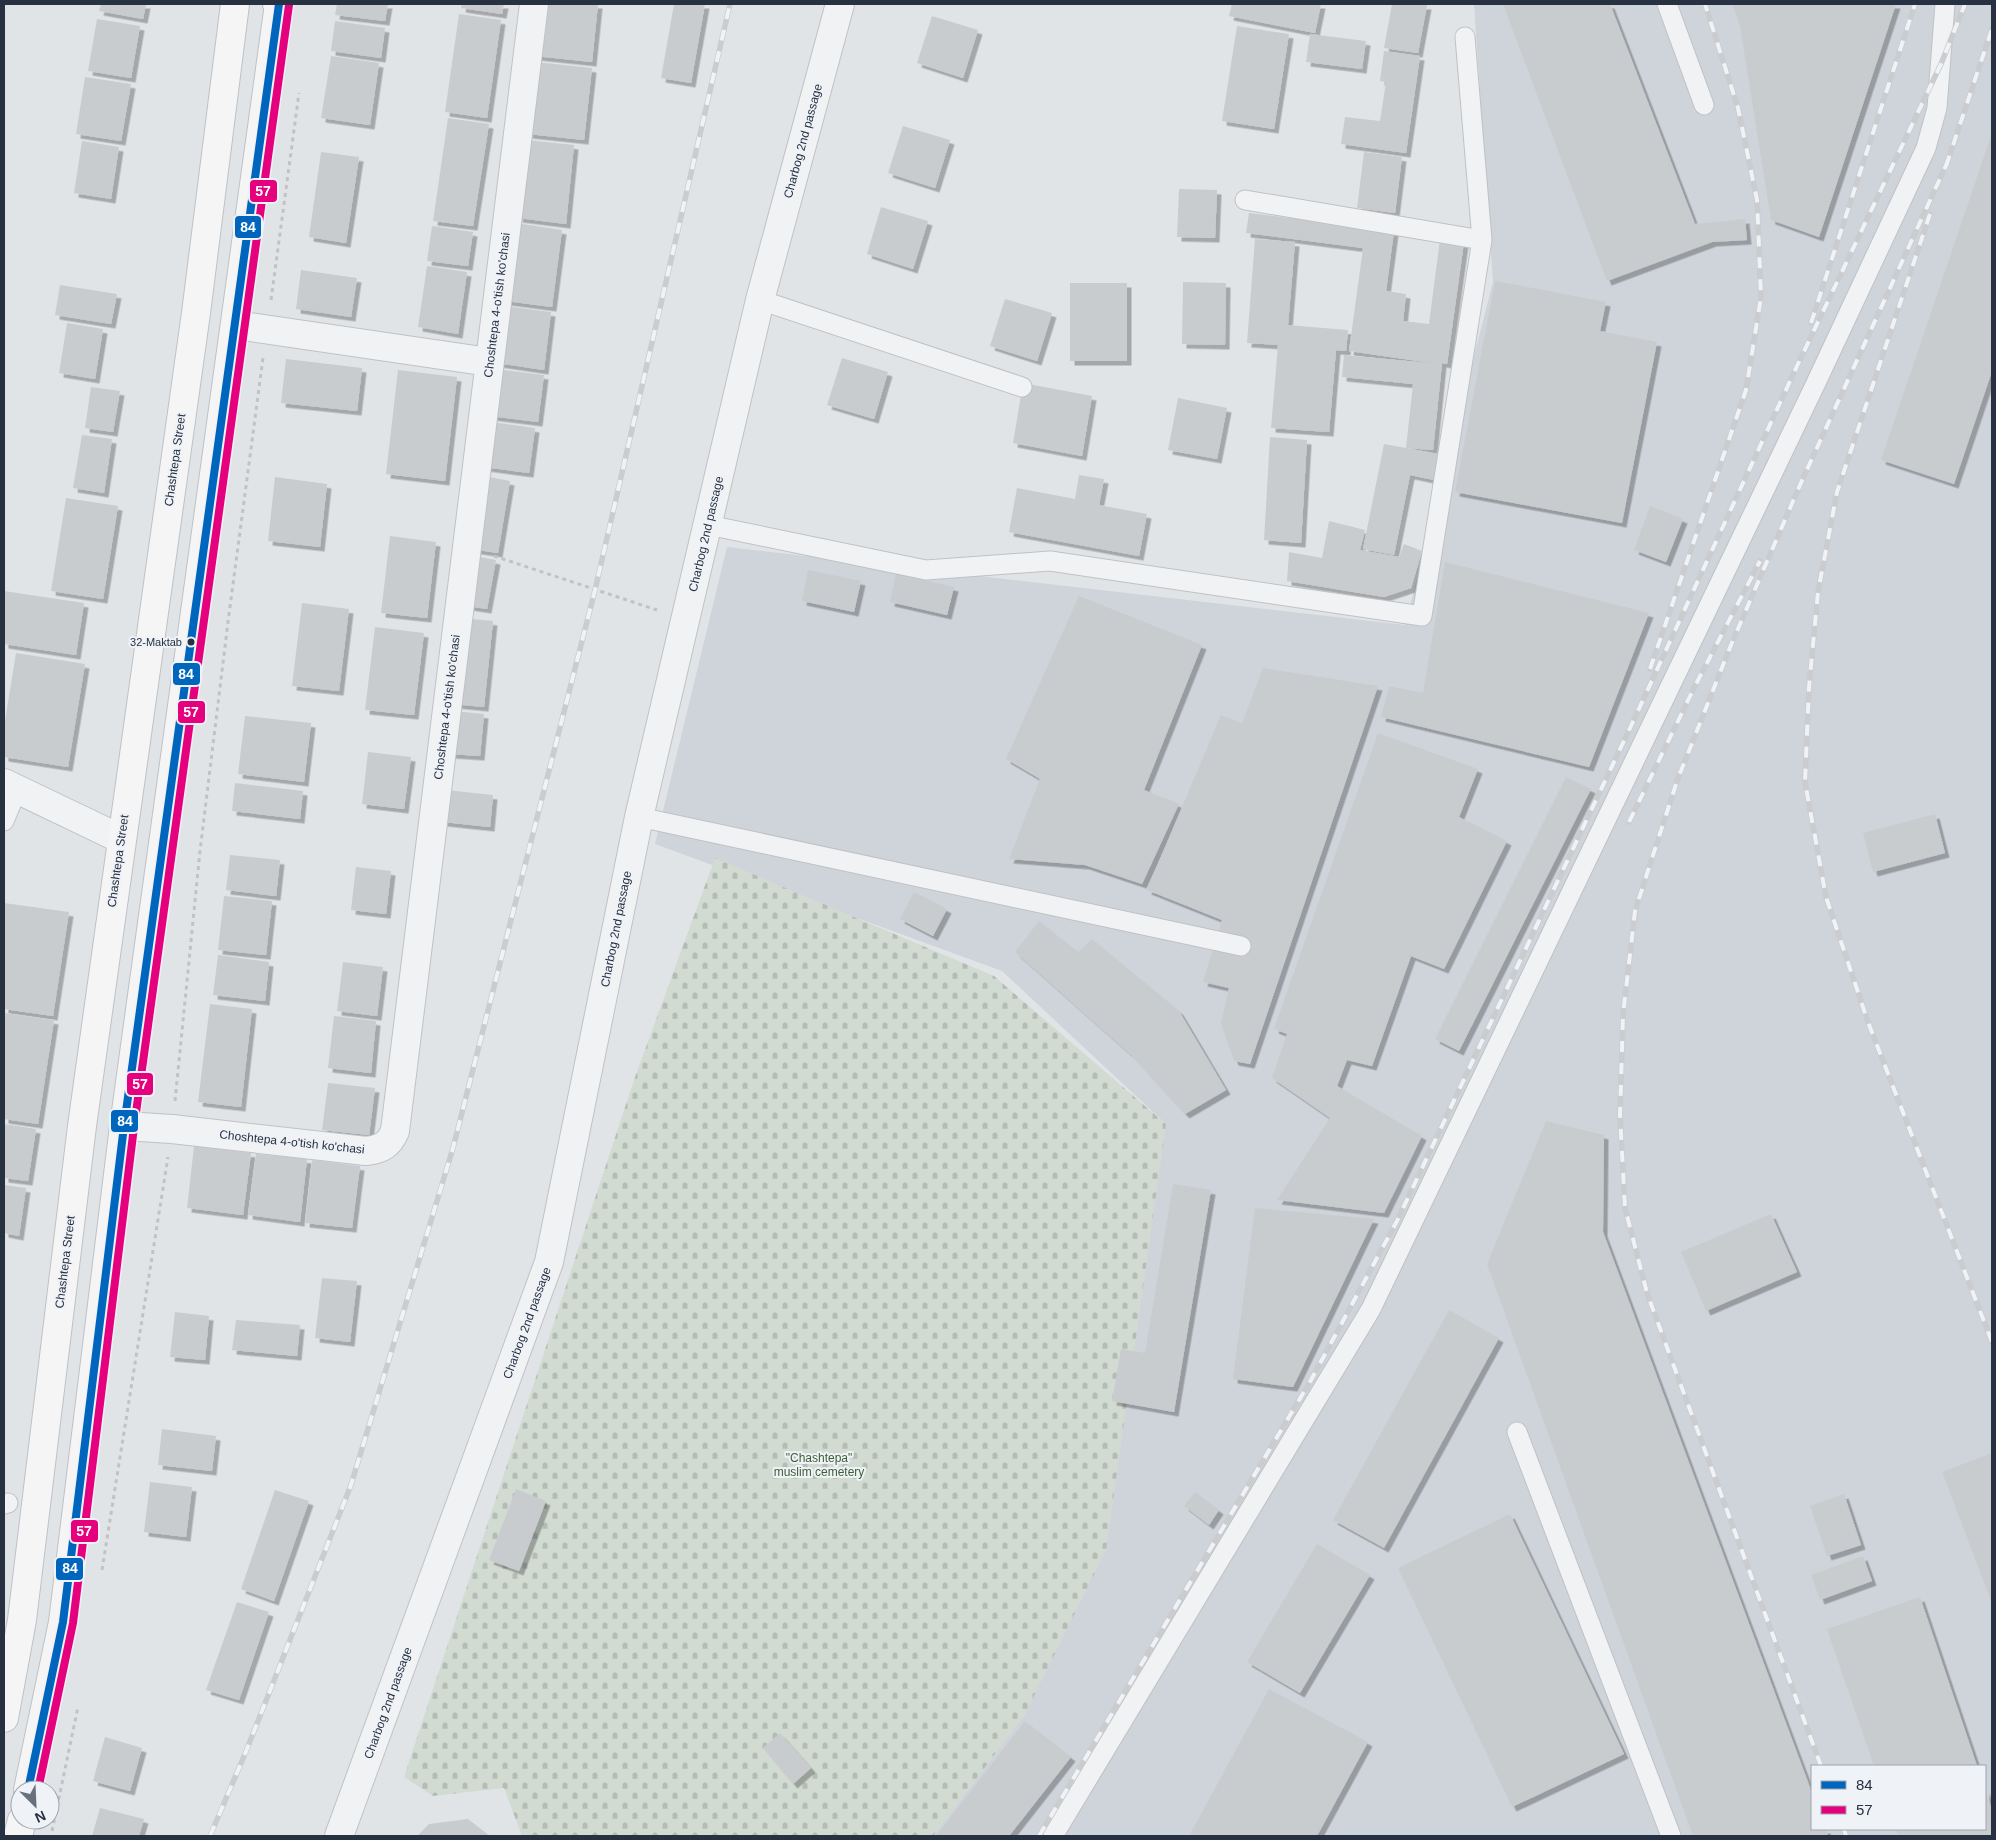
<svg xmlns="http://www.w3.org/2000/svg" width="1996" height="1840" font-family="Arial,sans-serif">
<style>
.built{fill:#cfd3da;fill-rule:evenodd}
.cemetery{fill:url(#cemetery-stones)}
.building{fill:#c9cccf;filter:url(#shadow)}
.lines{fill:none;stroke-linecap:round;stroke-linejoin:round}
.service-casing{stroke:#bfc2c5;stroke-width:21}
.minor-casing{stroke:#bfc2c5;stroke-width:30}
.primary-casing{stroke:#bec1c5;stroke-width:30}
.path{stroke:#c0c2c7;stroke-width:3;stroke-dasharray:4 4;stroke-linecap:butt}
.service{stroke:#f1f2f3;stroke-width:19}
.minor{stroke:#f1f2f3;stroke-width:28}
.primary{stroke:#f5f5f6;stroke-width:28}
.rail-casing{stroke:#caccce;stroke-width:5.5}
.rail{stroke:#eff2f7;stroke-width:4;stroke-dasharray:11;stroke-linecap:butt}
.bus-1-casing{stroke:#eff2f7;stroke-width:11}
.bus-2-casing{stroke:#eff2f7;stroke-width:11}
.bus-1{stroke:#0065bd;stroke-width:8}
.bus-2{stroke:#e5007d;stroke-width:8}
.bus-dot{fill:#273141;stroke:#eff2f7;stroke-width:2}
.labels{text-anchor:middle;stroke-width:4;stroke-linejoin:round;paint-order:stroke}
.bus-label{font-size:11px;fill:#273141;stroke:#eff2f7;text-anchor:end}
.street-label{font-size:12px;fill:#273141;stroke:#eff2f7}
.park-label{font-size:12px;fill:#3c5e34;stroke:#eff2f7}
.line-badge{stroke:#eff2f7;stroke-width:2}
.badge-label{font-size:14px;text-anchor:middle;font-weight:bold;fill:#fff}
</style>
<defs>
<pattern id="cemetery-stones" width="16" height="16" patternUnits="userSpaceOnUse" patternTransform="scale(1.25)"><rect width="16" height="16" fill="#d2dbd2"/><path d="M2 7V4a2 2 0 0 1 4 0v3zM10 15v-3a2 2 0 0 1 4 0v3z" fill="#b4bcb6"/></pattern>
<filter id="shadow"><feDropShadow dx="4.5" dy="4.5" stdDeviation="0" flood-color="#0004"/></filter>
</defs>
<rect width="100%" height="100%" fill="#e1e4e7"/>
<path class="built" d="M 1474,4 L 1992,4 L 1992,1836 L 933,1836 L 1025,1714 L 1166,1124 L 1002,971 L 655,844 L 727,547 L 1405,625 L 1493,282 ZM 1812,1766 L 1985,1766 L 1985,1829 L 1812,1829 Z"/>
<path class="cemetery" d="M 715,858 L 994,976 L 1166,1124 L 1106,1550 L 1025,1714 L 933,1836 L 522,1836 L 504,1788 L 433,1796 L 404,1777 L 634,1080 Z"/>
<path class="building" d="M 101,4 L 146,4 L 143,19 L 99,11 Z
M 337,4 L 388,4 L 385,21 L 335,15 Z
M 462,4 L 504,4 L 502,14 L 461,8 Z
M 541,4 L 598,4 L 592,62 L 535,56 Z
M 674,4 L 705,4 L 691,83 L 661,78 Z
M 1232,4 L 1321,4 L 1315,33 L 1229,16 Z
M 1392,4 L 1427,5 L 1418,53 L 1384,48 Z
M 1503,4 L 1610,4 L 1695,224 L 1745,219 L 1747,240 L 1712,242 L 1607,281 Z
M 1732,4 L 1896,4 L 1819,237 L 1771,220 L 1740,26 Z
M 459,14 L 501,20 L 487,118 L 445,112 Z
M 932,16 L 978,30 L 963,78 L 917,63 Z
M 97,19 L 140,26 L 131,78 L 88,71 Z
M 335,21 L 385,28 L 381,58 L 331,51 Z
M 1237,26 L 1289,34 L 1274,129 L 1222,121 Z
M 1310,34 L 1366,41 L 1362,69 L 1306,62 Z
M 1384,51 L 1420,56 L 1406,153 L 1341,144 L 1345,117 L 1380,121 L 1386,82 L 1380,81 Z
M 331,56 L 379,63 L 370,125 L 321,118 Z
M 536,62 L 592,68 L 584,140 L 528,134 Z
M 85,77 L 131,84 L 121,141 L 76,134 Z
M 448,118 L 489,124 L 473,226 L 433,221 Z
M 903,126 L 950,140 L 935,188 L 888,173 Z
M 1992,133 L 1992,371 L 1954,484 L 1881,460 Z
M 527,140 L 574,145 L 566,224 L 518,218 Z
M 82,141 L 119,147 L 111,199 L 74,193 Z
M 321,152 L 359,157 L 346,243 L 309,237 Z
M 1364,152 L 1402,157 L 1395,213 L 1357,208 Z
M 1179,189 L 1217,190 L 1215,238 L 1177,237 Z
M 881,207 L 928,221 L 913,269 L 867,254 Z
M 1249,213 L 1394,231 L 1386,291 L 1406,294 L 1403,321 L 1429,324 L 1440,239 L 1464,242 L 1447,364 L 1442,363 L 1433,450 L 1406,448 L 1413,384 L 1342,377 L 1344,355 L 1439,364 L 1349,351 L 1363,248 L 1246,233 Z
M 516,223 L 562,230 L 552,307 L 506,301 Z
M 432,226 L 473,232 L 468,266 L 427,261 Z
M 1255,239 L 1295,242 L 1288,325 L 1348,330 L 1346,351 L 1336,350 L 1329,432 L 1271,428 L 1278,345 L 1247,343 Z
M 427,266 L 467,272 L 458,334 L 418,327 Z
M 301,270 L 357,278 L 351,317 L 296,309 Z
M 1495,281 L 1606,302 L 1600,331 L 1657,342 L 1622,523 L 1455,492 Z
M 1183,282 L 1226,283 L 1225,345 L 1182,344 Z
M 1070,283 L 1127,283 L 1127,361 L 1070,361 Z
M 60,285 L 117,294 L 111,324 L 55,315 Z
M 1005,299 L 1052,313 L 1037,361 L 990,346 Z
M 504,306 L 551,312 L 544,370 L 497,363 Z
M 67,323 L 103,329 L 95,379 L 59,373 Z
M 842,358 L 888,372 L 874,419 L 827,405 Z
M 286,359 L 362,368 L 357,411 L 281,403 Z
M 497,369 L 544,375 L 538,422 L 490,416 Z
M 398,370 L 457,377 L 445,481 L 386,474 Z
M 1023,383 L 1092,396 L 1082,456 L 1013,443 Z
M 91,387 L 120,391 L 113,432 L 85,428 Z
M 1178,398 L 1227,408 L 1217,459 L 1168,450 Z
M 491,422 L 535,428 L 529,473 L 484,467 Z
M 82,435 L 112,439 L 104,493 L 73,488 Z
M 1270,437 L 1307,440 L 1301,543 L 1264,540 Z
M 1384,444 L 1444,455 L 1439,481 L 1410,475 L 1394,555 L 1363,549 Z
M 1079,475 L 1104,479 L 1099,505 L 1147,514 L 1139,556 L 1009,532 L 1017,488 L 1075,499 Z
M 484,476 L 510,481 L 498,553 L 471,549 Z
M 275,477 L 327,484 L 320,547 L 268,541 Z
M 66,498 L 118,506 L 103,599 L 51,591 Z
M 1650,506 L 1683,519 L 1666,562 L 1634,550 Z
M 1329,521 L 1365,530 L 1360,550 L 1399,557 L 1404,544 L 1422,551 L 1411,588 L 1384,597 L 1287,581 L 1289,552 L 1322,558 Z
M 390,536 L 436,542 L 427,618 L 381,613 Z
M 469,555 L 496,560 L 487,609 L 461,605 Z
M 1445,562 L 1649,613 L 1589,767 L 1381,717 L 1389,686 L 1423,693 Z
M 808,570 L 861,581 L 854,612 L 802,601 Z
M 896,574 L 954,587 L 947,615 L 890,602 Z
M 4,591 L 84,603 L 76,655 L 4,644 Z
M 1079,596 L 1202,645 L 1144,790 L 1179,804 L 1142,884 L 1085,865 L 1009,859 L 1040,779 L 1006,759 Z
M 302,603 L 349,609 L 339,691 L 292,686 Z
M 462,618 L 493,621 L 484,707 L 453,704 Z
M 375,627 L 424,633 L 414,715 L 365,710 Z
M 16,653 L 85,664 L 68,767 L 4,757 L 4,727 Z
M 1263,668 L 1378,686 L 1250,1064 L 1234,1061 L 1221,1023 L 1229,988 L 1203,982 L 1222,920 L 1147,890 L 1221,715 L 1242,723 Z
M 453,711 L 484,714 L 480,756 L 450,754 Z
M 245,716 L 311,723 L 304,782 L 238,774 Z
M 1378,733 L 1478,769 L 1459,817 L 1507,841 L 1444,969 L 1411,956 L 1372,1066 L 1347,1060 L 1337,1086 L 1422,1136 L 1384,1213 L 1277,1200 L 1330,1118 L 1272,1078 L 1287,1034 L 1274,1029 Z
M 368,752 L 411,757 L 404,809 L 362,804 Z
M 1566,777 L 1591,789 L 1459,1051 L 1435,1039 Z
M 235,783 L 303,791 L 300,819 L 232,811 Z
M 446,790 L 493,795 L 490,827 L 443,822 Z
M 1935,814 L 1945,853 L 1873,872 L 1863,833 Z
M 230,855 L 280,860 L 276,896 L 226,890 Z
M 356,867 L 391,871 L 386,914 L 351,910 Z
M 914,892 L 947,909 L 933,936 L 900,919 Z
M 224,896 L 272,901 L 266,955 L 218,950 Z
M 4,903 L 69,912 L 53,1016 L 4,1009 Z
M 1039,921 L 1078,952 L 1092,939 L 1179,1011 L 1226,1090 L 1185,1114 L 1131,1055 L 1015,952 Z
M 218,955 L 269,962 L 265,1001 L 213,995 Z
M 343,962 L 383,967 L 377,1016 L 337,1011 Z
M 210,1004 L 252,1009 L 241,1107 L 198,1102 Z
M 4,1013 L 54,1020 L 38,1124 L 4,1119 Z
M 334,1016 L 376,1021 L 371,1073 L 328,1068 Z
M 328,1083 L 375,1088 L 369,1135 L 322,1130 Z
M 1546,1121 L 1604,1135 L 1603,1232 L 1812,1793 L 1812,1829 L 1826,1829 L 1828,1836 L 1693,1836 L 1487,1264 Z
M 4,1124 L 36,1129 L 28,1181 L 4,1178 Z
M 194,1146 L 251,1153 L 243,1215 L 187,1208 Z
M 256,1154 L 307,1159 L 300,1222 L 248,1215 Z
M 312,1160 L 360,1166 L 352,1228 L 305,1223 Z
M 1173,1184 L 1211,1190 L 1174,1412 L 1112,1401 L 1121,1349 L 1145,1353 Z
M 4,1185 L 26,1188 L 19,1236 L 4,1233 Z
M 1255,1208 L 1374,1219 L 1293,1387 L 1233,1379 Z
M 1771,1214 L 1797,1272 L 1706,1311 L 1681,1252 Z
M 322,1278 L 357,1281 L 350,1342 L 315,1338 Z
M 1449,1310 L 1499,1338 L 1384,1548 L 1333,1520 Z
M 175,1312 L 209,1316 L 205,1360 L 170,1357 Z
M 236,1320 L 300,1325 L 297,1356 L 232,1350 Z
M 162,1429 L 216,1436 L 212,1471 L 158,1465 Z
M 1992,1453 L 1992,1603 L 1942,1472 Z
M 150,1482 L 192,1487 L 186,1537 L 144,1532 Z
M 516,1489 L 546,1501 L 519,1571 L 489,1560 Z
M 275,1490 L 309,1501 L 274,1601 L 241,1589 Z
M 1195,1492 L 1219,1510 L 1209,1525 L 1184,1506 Z
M 1844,1494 L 1861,1545 L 1827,1556 L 1810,1506 Z
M 1510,1514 L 1624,1754 L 1512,1807 L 1398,1568 Z
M 1317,1544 L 1370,1575 L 1300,1693 L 1247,1662 Z
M 1863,1556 L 1872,1581 L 1820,1600 L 1811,1575 Z
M 1920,1597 L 1977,1766 L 1874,1766 L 1827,1629 Z
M 237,1602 L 269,1612 L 239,1700 L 206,1690 Z
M 1269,1689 L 1368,1742 L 1317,1836 L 1189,1836 Z
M 1025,1721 L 1071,1757 L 1009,1836 L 936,1836 Z
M 780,1733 L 811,1768 L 793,1784 L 763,1748 Z
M 105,1737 L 142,1748 L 130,1791 L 93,1781 Z
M 1985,1789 L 1992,1810 L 1992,1836 L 1898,1836 L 1896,1829 L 1985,1829 Z
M 100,1808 L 144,1819 L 139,1836 L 92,1836 Z
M 468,1819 L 490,1836 L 417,1836 L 429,1824 Z"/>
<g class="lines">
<defs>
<path id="service" d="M 1667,4 L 1704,105
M 1245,200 L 1482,240
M 760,300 L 1022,387
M 708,525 L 926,570 L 1050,561 L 1422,616 L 1482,240 L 1465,37
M 639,817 L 1241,946
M 4,821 L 17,790
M 1517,1432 L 1671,1836
M 4,1504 L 8,1503
M 1053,1836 L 1371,1309 L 1815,385 L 1926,148 L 1937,108 L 1945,4"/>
<path id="minor" d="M 236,325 L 489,362
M 4,783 L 121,839
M 124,1126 L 172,1129 L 366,1151 C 382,1149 389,1145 395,1131 L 534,4
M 339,1836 L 549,1262 L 639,817 L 760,300 L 840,4"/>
<path id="primary" d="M 4,1718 L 22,1620 L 82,1126 L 196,313 L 235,4
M 28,1790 L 63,1622 L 124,1126 L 279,4 L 277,4
M 18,1836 L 22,1820"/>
</defs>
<use href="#service" class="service-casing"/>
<use href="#minor" class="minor-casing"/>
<use href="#primary" class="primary-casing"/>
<path class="path" d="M 271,300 L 299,93
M 494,556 L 657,610
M 175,1101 L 200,851 L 228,622 L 263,358
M 102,1570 L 168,1157
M 52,1831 L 78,1707"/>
<use href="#service" class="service"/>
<use href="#minor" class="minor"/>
<use href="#primary" class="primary"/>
<defs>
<path id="rail" d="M 1946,166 L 1992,29
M 1930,214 L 1837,492 L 1818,592 L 1809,687 L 1805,782 L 1826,897 L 1868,1022 L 1992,1342
M 1811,323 L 1915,4
M 1650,669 L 1746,390 L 1761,297 L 1757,200 L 1738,108 L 1705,4
M 1629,822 L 1695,686 L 1760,561
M 1821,1766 L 1647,1293 L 1625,1208 L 1620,1115 L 1623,1015 L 1635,911 L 1677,781 L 1731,645 L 1800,485 L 1948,161
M 1844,1829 L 1846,1836
M 210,1836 L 245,1754 L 351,1485 L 453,1148 L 595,590 L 730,4
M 1039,1836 L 1311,1380 L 1397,1221 L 1631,726 L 1797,366 L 1941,64 L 1965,4"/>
</defs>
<use href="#rail" class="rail-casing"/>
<use href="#rail" class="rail"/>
<defs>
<path id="bus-1" d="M 28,1790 L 63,1622 L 124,1126 L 279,4"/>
<path id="bus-2" d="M 38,1790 L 73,1623 L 134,1127 L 289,5"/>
</defs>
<use href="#bus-1" class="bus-1-casing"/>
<use href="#bus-2" class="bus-2-casing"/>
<use href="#bus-1" class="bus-1"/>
<use href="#bus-2" class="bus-2"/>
</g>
<circle class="bus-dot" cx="191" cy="642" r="4.5"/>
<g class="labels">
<g class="bus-label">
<text x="182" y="646">32-Maktab</text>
</g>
<g class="street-label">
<text transform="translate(803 141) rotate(-75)" y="4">Charbog 2nd passage</text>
<text transform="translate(497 305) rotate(-83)" y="4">Choshtepa 4-o'tish ko'chasi</text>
<text transform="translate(175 460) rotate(-82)" y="4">Chashtepa Street</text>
<text transform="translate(706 534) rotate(-77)" y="4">Charbog 2nd passage</text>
<text transform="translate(447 707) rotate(-83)" y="4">Choshtepa 4-o'tish ko'chasi</text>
<text transform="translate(118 861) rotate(-82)" y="4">Chashtepa Street</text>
<text transform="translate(616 929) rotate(-79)" y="4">Charbog 2nd passage</text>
<text transform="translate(292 1142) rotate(6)" y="4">Choshtepa 4-o'tish ko'chasi</text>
<text transform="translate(65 1262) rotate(-83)" y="4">Chashtepa Street</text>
<text transform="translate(527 1323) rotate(-70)" y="4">Charbog 2nd passage</text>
<text transform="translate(388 1703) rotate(-70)" y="4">Charbog 2nd passage</text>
</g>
<g class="park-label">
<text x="819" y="1462">"Chashtepa"<tspan x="819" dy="14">muslim cemetery</tspan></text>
</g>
</g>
<g class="line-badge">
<rect x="249" y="179" width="29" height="24" rx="5" fill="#e5007d"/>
<rect x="234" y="215" width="28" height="24" rx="5" fill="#0065bd"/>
<rect x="172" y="662" width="29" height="24" rx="5" fill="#0065bd"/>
<rect x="177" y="700" width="29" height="24" rx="5" fill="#e5007d"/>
<rect x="126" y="1072" width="28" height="24" rx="5" fill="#e5007d"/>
<rect x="110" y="1109" width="29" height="24" rx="5" fill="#0065bd"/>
<rect x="70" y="1519" width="29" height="24" rx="5" fill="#e5007d"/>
<rect x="55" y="1557" width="29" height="24" rx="5" fill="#0065bd"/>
</g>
<g class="badge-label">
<text x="263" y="196">57</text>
<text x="248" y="232">84</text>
<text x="186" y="679">84</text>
<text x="191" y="717">57</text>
<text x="140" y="1089">57</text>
<text x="125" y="1126">84</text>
<text x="84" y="1536">57</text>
<text x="70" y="1573">84</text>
</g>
<rect width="1996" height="1840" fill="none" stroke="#273141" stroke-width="10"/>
<rect x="1811" y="1765" width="175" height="65" fill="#eff2f7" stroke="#9fa5ae"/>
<rect x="1821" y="1781" width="25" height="8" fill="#0065bd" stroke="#9fa5ae"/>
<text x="1856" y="1790" font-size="15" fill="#273141">84</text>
<rect x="1821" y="1806" width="25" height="8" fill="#e5007d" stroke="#9fa5ae"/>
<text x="1856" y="1815" font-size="15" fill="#273141">57</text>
<g transform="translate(35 1805) rotate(156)"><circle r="24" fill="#eff2f7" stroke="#9fa5ae"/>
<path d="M0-4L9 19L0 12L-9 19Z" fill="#68707b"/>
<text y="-8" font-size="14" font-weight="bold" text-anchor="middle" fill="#273141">N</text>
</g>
</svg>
